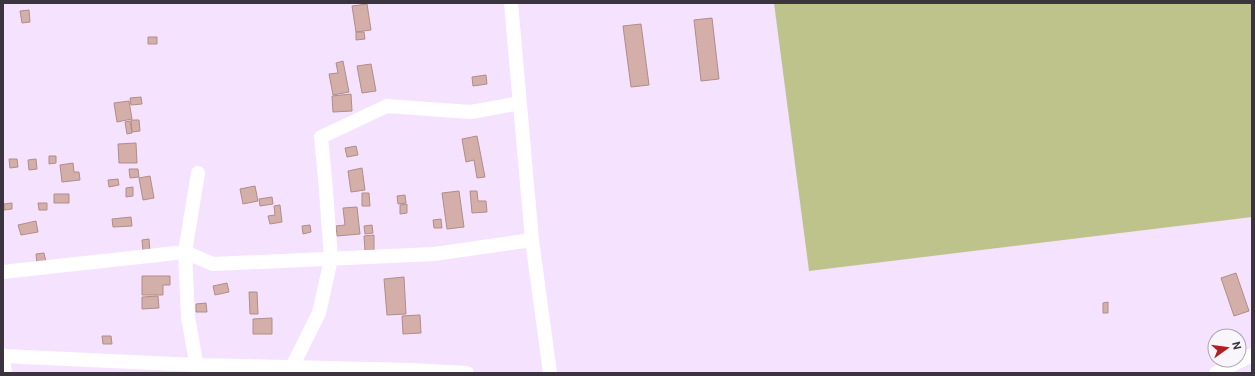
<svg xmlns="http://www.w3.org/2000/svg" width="1255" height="376" font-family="Roboto,sans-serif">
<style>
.green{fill:#bec38c}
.building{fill:#d4afaa;stroke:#b08d88}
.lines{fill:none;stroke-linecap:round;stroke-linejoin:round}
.street{stroke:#fff;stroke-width:14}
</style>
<rect width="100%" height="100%" fill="#f5e2ff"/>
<path class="green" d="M 774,3 L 1252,3 L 1252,217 L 809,271 Z"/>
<path class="building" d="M 367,4 L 371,30 L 356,32 L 352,6 Z
M 29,10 L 30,22 L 22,23 L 20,11 Z
M 712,18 L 719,79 L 701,81 L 694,20 Z
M 641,24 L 649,85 L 631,87 L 623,26 Z
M 356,32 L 364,32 L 365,39 L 356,40 Z
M 148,37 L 157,37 L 157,44 L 148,44 Z
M 343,61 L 349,92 L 333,95 L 329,74 L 338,73 L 336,63 Z
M 371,64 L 376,91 L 362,93 L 357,66 Z
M 486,75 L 487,84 L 473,86 L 472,77 Z
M 351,94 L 352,111 L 333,112 L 332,96 Z
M 141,97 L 142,104 L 131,105 L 130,98 Z
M 129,101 L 132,119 L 117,122 L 114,103 Z
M 131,120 L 139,120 L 140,131 L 132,132 Z
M 130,121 L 132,133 L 127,134 L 125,122 Z
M 477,136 L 485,177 L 477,178 L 474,160 L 466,162 L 462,139 Z
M 136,143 L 137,163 L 119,163 L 118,144 Z
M 356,146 L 358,155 L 347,157 L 345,148 Z
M 49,156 L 56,156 L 56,163 L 49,164 Z
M 9,159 L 17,159 L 18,167 L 10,168 Z
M 36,159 L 37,169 L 29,170 L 28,160 Z
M 73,163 L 74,172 L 79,172 L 80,180 L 62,182 L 60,165 Z
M 362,168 L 365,190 L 351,192 L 348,171 Z
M 129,169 L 138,169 L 139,177 L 130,178 Z
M 150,176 L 154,198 L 143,200 L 139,178 Z
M 118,179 L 119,185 L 109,187 L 108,180 Z
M 255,186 L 258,201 L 243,204 L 240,189 Z
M 133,187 L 133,196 L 126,197 L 126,188 Z
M 459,191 L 464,227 L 447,229 L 442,193 Z
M 470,191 L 477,191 L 478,201 L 486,201 L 487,212 L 472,213 Z
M 362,193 L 369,193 L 370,206 L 362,206 Z
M 54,194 L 69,194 L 69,203 L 54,203 Z
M 405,195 L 406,203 L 398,204 L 397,196 Z
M 272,197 L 273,204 L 260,206 L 259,199 Z
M 12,203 L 12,209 L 4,210 L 4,204 Z
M 38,203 L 47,203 L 47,210 L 39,210 Z
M 407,204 L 407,213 L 400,214 L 400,205 Z
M 280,205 L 282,222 L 270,224 L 268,216 L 275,215 L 274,206 Z
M 357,207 L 360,234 L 337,236 L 336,226 L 345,225 L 343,208 Z
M 131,217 L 132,226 L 113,227 L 112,219 Z
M 441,219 L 442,228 L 434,228 L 433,220 Z
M 36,221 L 38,232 L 21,235 L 18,225 Z
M 310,225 L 311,232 L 303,234 L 302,226 Z
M 372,225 L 373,233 L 365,234 L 364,226 Z
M 374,235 L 374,250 L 365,251 L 364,236 Z
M 149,239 L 150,252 L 143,252 L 142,240 Z
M 44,253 L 46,262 L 37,264 L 36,254 Z
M 1236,273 L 1249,311 L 1234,316 L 1221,278 Z
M 142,276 L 170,276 L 170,285 L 163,285 L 163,295 L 142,295 Z
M 404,277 L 406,314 L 387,315 L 384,279 Z
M 227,283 L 229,292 L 215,295 L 213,286 Z
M 249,292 L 257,292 L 258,314 L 250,314 Z
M 158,296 L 159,308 L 142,309 L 142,297 Z
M 1108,302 L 1108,313 L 1103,313 L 1103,303 Z
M 206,303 L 207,312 L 196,312 L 196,304 Z
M 420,315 L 421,333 L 403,334 L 402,316 Z
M 272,318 L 272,334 L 253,334 L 253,319 Z
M 102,336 L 111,336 L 112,344 L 103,344 Z"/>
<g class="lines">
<path class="street" d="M 511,3 L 532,240 L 550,373
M 198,173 L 185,252 L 188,317 L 198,373
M 3,272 L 185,252 L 213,264 L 434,254 L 532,240
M 3,355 L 5,373
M 3,356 L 197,365 L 413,370 L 467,373
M 285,373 L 292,367 L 319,313 L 331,259 L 326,190 L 321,137 L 387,106 L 471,112 L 520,103
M 1216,373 L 1252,355"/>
</g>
<rect width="1255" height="376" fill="none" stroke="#3b343f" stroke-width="8"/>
<g transform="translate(1227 348) rotate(76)"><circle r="19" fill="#f9f6fb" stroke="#ada8b0"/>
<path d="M0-3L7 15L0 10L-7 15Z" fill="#b11f24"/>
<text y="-6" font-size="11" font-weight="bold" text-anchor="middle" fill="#3b343f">N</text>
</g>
</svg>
